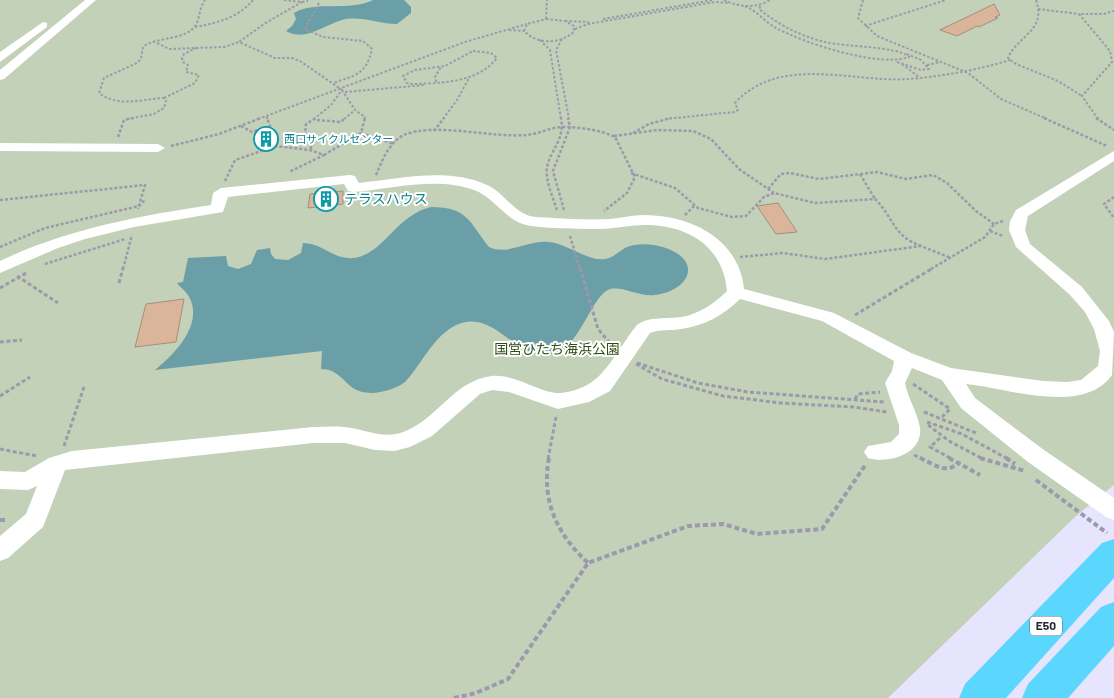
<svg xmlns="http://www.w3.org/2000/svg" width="1114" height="698" font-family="Barlow,'Noto Sans JP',sans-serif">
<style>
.green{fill:#c3d1b8}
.water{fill:#6b9fa8}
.building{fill:#dab59a;stroke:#a58e7e}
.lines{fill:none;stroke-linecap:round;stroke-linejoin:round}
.path-far3{stroke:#9c99ad;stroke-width:2;stroke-dasharray:2.5 2;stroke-linecap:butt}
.path-far2{stroke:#9c99ad;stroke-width:2.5;stroke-dasharray:3 2;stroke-linecap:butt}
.path-far1{stroke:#9c99ad;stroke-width:3;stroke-dasharray:4 2.5;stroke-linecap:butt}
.path{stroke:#9c99ad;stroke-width:4;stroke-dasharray:5 3;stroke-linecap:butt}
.minor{fill:#fff;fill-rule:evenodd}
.highway{fill:#5bd7fe;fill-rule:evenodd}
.labels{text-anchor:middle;stroke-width:4;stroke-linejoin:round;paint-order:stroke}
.far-culture-label{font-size:11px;fill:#0d838f;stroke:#fff;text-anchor:start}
.shield{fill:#fff;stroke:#68666d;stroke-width:1}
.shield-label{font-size:12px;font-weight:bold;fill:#27252f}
.culture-label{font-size:14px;fill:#0d838f;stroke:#fff;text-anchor:start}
.park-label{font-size:14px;fill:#324c15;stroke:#fff}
</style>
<rect width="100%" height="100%" fill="#e7e4fe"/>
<path class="green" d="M 0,0 L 1114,0 L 1114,485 L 1076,516 L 888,698 L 0,698 Z"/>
<path class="water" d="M 373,0 L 404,0 L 411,7 L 411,13 L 397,24 C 379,24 359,15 342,20 C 324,25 305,42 286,31 L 292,26 L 296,19 L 294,13 C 315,0 349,12 373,0 Z
M 431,207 C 468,207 469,222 489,247 C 507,256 528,240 548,242 C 567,243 588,262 605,259 C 613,258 618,252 625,248 C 636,242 654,244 666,248 C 704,262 688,291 655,295 C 639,297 624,286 610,289 C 593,294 580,344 558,352 C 513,368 494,298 448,330 C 431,342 420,366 405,382 C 393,391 367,398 353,388 C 342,380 337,369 321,369 L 322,351 L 155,370 C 173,355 201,328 191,301 C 189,294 181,288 177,283 L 183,282 L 188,258 L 226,256 L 228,266 L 238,269 L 251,264 L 257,250 L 270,248 L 271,254 L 275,259 L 288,260 L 301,253 L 303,243 C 323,243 333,260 354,258 C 384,254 396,215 431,207 Z"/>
<path class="building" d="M 994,4 L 1000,15 L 995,17 L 998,18 L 979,27 L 977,26 L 957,36 L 940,30 Z
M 343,191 L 343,204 L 308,208 L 310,194 Z
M 778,203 L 797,232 L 776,234 L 757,206 Z
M 184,299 L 176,342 L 135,347 L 146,304 Z"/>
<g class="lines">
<path class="path-far3" d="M 284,0 L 302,2 L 264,24 L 239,42 L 275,58 L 292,58 L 300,61 L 342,90 L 331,105 L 314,119
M 724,0 C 739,7 755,9 770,0
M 863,0 L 858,18 L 877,36 L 968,73 L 1001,99 L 1047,119
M 1036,0 C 1047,31 1017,36 1008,58 L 1016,64 L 1058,81 L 1082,96
M 302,2 L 308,1
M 319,3 L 305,29 L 323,37 L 363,41 L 372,49 C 366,75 356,75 333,83
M 745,6 C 757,11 765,22 776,28 C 804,43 879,68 909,57 C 898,46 844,47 825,42 C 800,36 779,25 759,9 L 761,5
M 1038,9 L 1079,14
M 546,19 L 565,21 L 574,26 L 574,32 C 559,44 538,45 524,31 L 527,24 Z
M 546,19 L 547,0
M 603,19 L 713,0
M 565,21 L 589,22
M 865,26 L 946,0
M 195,27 C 217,23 238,18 253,0
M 575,29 L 588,24 L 715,2 L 730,3
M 509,30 L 524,31
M 562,39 L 556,50 L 569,119
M 540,40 L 550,50 L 561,119
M 153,41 L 169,49 L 224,47 L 239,42
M 473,51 L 491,53 L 497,58 C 478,83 441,83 412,84 L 407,83 L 403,76 L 415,70 L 445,66 Z
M 897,62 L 921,70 L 929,69 L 921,60 L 907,54
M 902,64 L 920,78
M 927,65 L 940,62
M 436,82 L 435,77 L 441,67
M 342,90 L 355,110 L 365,117 L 364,119
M 345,92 L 425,85
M 164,98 L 195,83 L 199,75 L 186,72 L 188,65 L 183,62 L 182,58 L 184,54 L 196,48
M 266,117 L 268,119
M 127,119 L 154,114 L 164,108 L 166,101 L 164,98 C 141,99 119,108 99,93 L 104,78 L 137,63 L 141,59 L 143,47 C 157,36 184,41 195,26 C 200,19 199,8 205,0
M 258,119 L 465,42 L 527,24
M 344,119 L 355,110
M 443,119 L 457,100 L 468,80 L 465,79
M 665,119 L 734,112 L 738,110 L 735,103 C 780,54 852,83 909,79 C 943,76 978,70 1010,60
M 1098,119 L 1082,96 L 1112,62 L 1110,51 L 1079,14 L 1104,14 L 1114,11"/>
<path class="path-far2" d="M 1044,118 L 1107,146
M 1096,118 L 1114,130
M 317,120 L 341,122 L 345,118
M 241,126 L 252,132 L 270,126 L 267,118
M 434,131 L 444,118
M 361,133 L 394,144
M 633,133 L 649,124 L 671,118
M 614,136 L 657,130 L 693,131 L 711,139 L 739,169 L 774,193
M 118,137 L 124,120 L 133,118
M 171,146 L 219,134 L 261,118
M 311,149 L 311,141 L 305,133 L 306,124 L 316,118
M 324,155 L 361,133 L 365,118
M 631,173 L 675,188 L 698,208 L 732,217 L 746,216 L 764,197 L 774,193 L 815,203 L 875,199 C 894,218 893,236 921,246
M 860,174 L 875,199
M 376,175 C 382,161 389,142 404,135 C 433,122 492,138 526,135 C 540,134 552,126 567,127 C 583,128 601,130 615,137 L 635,177 L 627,193 L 604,211
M 225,181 L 235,160 L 276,146 L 310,150 L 324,155 L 289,172
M 768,189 L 781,174 L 790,173 L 819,179 L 877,172 L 906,179 L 933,175 L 947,183 L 976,211 L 994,224
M 1114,197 L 1104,204 L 1114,218
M 0,200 L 145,185 L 138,209
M 557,210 C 553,198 545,180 547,167 C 551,148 565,141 561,118
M 564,210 L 553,171 L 570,127 L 568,118
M 685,215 L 694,206
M 990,231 L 1003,236
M 570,236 L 580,269
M 0,247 L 45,228 L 139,206 L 146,199
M 740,257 L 783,253 L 825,259 L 921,246 L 951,258
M 45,264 L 125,239
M 123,269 L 132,235
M 931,269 L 985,237 L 994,224 L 1003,221"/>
<path class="path-far1" d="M 580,268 L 598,329 L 613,347
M 17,276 L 58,303
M 119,283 L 123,268
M 0,288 L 28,272
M 855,315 L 933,268
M 0,342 L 22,340
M 637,363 L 698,383 L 748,392 L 884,402
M 636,364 L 662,379 L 723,396 L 781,403 L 853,407 L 887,412
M 913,384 L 950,409 L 941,418
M 0,396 L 30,377
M 855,399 L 858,394 L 880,392
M 924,412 L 976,433
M 927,422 L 962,434 L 1008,459
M 928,425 L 949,441 L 983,459
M 940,438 L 930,447 L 952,459
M 64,446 L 84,387
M 0,449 L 37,456
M 914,455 L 923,459
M 548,459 L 556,417"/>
<path class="path" d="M 549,458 C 541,501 557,534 588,563
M 920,458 C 934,464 946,475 958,463
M 949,458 L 980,475
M 980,458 L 1025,471
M 1006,458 L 1015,464
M 1036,480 L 1107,533
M 0,520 L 7,520
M 454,698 L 476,693 L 508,679 L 588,563 L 688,526 L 723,524 L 757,534 L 822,529 L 866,464"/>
<path class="minor" d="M 85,0 L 96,0 L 4,79 L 0,80 L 0,70 Z
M 43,22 L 47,23 L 47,27 L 0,62 L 0,52 Z
M 0,143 L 158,144 L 165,148 L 158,152 L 0,151 Z
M 1114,151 L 1114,161 L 1028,216 L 1025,230 L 1030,244 L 1082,287 L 1109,321 L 1114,332 L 1112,375 C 1083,416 1007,388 966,384 L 975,398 L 1044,450 L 1114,498 L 1114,520 L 1106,517 L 1028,462 L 961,408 L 942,380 L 912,368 L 905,383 C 908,399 918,413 920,428 C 923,455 887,464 868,458 L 864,452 L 868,446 L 891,442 L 899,434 L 899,425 L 885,383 L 892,371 L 894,361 L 822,321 L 740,299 C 724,315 704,326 681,329 C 671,331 660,329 650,333 L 610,391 L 589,402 L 558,409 L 509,392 L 492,390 L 480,394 L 432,436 L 410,447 L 394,451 L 375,450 L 345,443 L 313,443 L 65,470 L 43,527 L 8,558 L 0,561 L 0,536 L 26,514 L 37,486 L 28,490 L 0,489 L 0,471 L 25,472 L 49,458 L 72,451 L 313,427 C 323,427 333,426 343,427 C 363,428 383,440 403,432 C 437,420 454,380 492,376 C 514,373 543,395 561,393 C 598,388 606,368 626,340 C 629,336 633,329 637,325 C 648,316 669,319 682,317 C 699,314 715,303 727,291 C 723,246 688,225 645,225 C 631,225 617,228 603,229 C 580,229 555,229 531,226 C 506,223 496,198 474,190 C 438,176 390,189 353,192 L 348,191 L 344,184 L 228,197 L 223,212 L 134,227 L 85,239 L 58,248 L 0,273 L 0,261 C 67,229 138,216 211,205 L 213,193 L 221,188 L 350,175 L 355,176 L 359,183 C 399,179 448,167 487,185 C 503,192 513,211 530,216 C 537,218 546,217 553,218 C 572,219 591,220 610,219 C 621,218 633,215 644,215 C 691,215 739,239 744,289 L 834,313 L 911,353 L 951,368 L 1043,381 L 1067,382 L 1081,380 L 1098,366 L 1100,351 L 1094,329 L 1085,312 L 1070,295 L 1016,247 L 1009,230 L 1010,221 L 1016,210 Z"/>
<path class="highway" d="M 1114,539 L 1114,578 L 1006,698 L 959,698 L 965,684 L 1102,543 Z
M 1114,602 L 1114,646 L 1068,698 L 1022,698 L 1028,684 L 1101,607 Z"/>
</g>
<defs>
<symbol id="building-ring" viewBox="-11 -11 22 22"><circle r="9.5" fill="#fff" stroke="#0f9aa8" stroke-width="1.5"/><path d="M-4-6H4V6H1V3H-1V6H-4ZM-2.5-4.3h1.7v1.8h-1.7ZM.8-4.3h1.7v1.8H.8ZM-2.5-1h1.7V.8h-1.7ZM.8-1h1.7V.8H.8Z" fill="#0f9aa8"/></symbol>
</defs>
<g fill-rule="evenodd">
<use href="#building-ring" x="252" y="125" width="28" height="28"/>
<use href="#building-ring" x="312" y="185" width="28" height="28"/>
</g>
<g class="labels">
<g class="far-culture-label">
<text x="284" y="143">西口サイクルセンター</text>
</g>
<rect class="shield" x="1030" y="616.5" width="32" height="19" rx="4"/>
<g class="shield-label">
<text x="1046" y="630">E50</text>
</g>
<g class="culture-label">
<text x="344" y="204">テラスハウス</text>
</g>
<g class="park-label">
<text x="557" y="354">国営ひたち海浜公園</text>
</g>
</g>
</svg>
